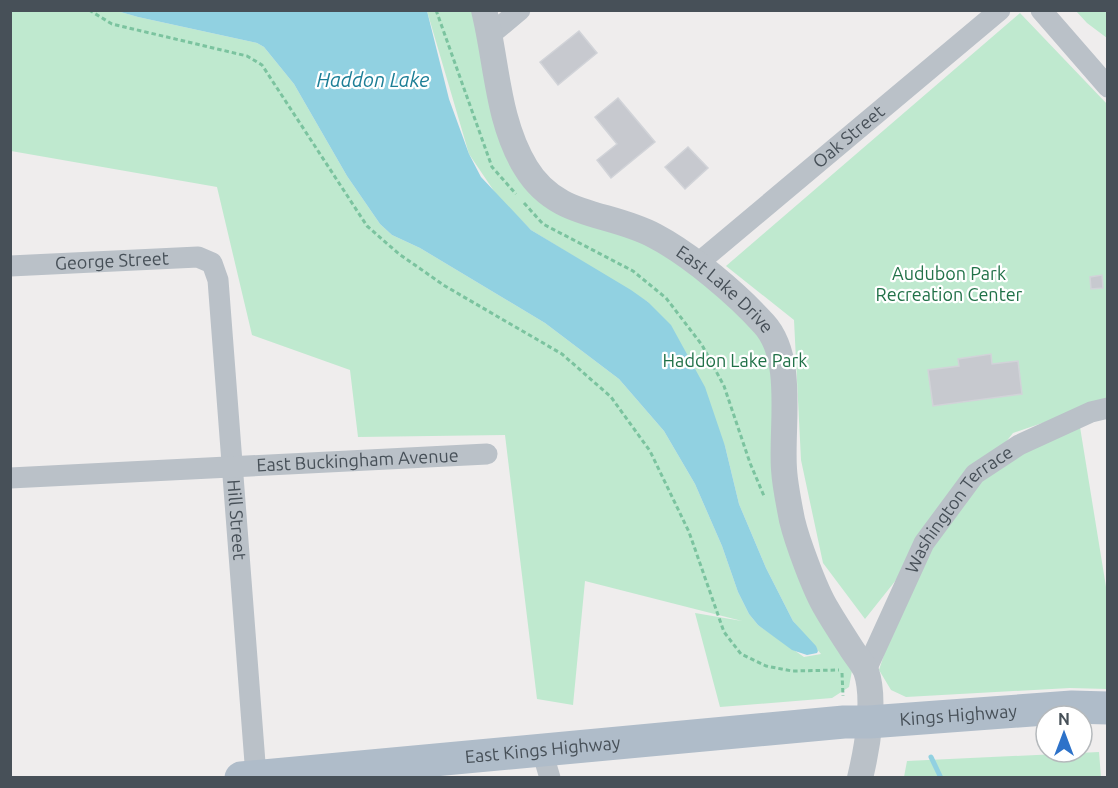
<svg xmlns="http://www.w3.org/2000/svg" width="1118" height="788" font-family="Ubuntu,sans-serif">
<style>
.green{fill:#bfe9cf}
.water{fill:#91d1e1}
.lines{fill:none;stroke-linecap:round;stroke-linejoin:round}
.stream{stroke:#91d1e1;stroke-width:5}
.building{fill:#c7c9cf;stroke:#d1d3d8;stroke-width:1.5}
.path{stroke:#7bc39f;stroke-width:3;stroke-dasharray:4.5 3;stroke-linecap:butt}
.minor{stroke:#bac1c8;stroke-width:21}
.tertiary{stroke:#bac1c8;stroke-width:26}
.primary{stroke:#afbcc9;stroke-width:33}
.labels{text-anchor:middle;stroke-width:4.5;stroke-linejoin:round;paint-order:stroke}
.street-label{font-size:18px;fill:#475058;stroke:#fff}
.park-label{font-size:18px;fill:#217148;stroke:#fff}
.water-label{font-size:20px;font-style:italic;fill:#1c7e96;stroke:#fff}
</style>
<rect width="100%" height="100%" fill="#efeded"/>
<path class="green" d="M 10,11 L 117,11 L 138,17 L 257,43 L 264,47 L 294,84 L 347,176 L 380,224 L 392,235 L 420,248 L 545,323 L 619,379 L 664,431 L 695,484 L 722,546 L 738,592 L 749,614 L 758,625 L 804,657 L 821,654 L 793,621 L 766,568 L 739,504 L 725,446 L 648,302 L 531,230 L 498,197 L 469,154 L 427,11 L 472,11 L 487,85 L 522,172 L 651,241 L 760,328 L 774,350 L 780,474 L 853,665 L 849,687 L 832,698 L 720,707 L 695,613 L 742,621 L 585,581 L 573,705 L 537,699 L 505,435 L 358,437 L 350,370 L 252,335 L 217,187 L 11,151 Z
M 1076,11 L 1107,11 L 1107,38 L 1087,23 Z
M 1020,13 L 1107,104 L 1107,401 L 1013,433 L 865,619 L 823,563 L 801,460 L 794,320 L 726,266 Z
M 1080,427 L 1107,593 L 1107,689 L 1070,688 L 906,697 L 891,690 L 879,670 L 895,621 L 929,549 L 981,481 L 1023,450 Z
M 1099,752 L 1101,777 L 904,777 L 907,761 Z"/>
<path class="water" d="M 117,11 L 427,11 L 449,99 L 469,154 L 481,177 L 531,230 L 631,290 L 648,302 L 671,325 L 705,387 L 725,446 L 739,504 L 766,568 L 793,621 L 816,646 L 818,651 L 817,653 L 807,655 L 792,650 L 758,625 L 749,614 L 738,592 L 722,546 L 695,484 L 664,431 L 619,379 L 545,323 L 420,248 L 392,235 L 380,224 L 347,176 L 294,84 L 264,47 L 257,43 L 138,17 Z"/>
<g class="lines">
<path class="stream" d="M 931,757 L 941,778"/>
</g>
<path class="building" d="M 579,31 L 597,53 L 558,85 L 540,62 Z
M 618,98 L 655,142 L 611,178 L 597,160 L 617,144 L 595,117 Z
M 688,147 L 708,168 L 685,189 L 665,167 Z
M 1102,275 L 1103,288 L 1091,289 L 1090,277 Z
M 991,354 L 992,364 L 1018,361 L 1022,394 L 933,406 L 928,370 L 959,366 L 958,359 Z"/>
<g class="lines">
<path class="path" d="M 89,10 L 112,24 L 247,56 L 262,65 L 367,226 L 399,254 L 445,286 L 562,354 L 611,397 L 650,451 L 689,532 L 724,632 L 741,654 L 766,666 L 792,671 L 839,670
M 436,10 L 492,167 L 516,194
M 524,203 L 543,224 L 633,271 L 666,298 L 702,345 L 724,386 L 750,463 L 764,496
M 842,673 L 843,696"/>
<g class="minor">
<path d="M 1041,10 L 1108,87"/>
<path d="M 490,35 L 520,10"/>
<path id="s1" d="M 697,264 L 1000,10"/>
<path id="s2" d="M 10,266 L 198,257 L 212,263 L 218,280 L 256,776"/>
<path id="s3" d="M 10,478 L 487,454"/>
<path id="s4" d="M 866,670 L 924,543 L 975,474 L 1019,445 L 1091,412 L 1108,408"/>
<path d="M 542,751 L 550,778"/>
</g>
<path class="tertiary" id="s5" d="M 484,10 C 497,62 497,121 526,168 C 557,219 608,211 655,236 C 691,255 737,294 764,324 C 795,358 781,426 784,469 C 785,486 789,504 792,520 C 797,541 815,590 826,608 C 834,622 844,637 853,651 C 857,657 863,664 866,671 C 876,699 867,749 860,778"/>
<path class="primary" id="s6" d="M 241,778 L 844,722 L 869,722 L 1072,707 L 1108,708"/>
</g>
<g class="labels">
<g class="street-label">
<text dy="6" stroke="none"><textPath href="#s1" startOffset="198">Oak Street</textPath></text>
<text dy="6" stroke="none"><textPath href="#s2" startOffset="102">George Street</textPath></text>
<text dy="6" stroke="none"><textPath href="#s5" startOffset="402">East Lake Drive</textPath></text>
<text dy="6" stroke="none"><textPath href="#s3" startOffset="348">East Buckingham Avenue</textPath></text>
<text dy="6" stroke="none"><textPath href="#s4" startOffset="188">Washington Terrace</textPath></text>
<text dy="6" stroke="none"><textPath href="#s2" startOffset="462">Hill Street</textPath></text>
<text dy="6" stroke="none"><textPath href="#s6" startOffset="720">Kings Highway</textPath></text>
<text dy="6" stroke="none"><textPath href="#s6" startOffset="303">East Kings Highway</textPath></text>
</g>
<g class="park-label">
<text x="949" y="280">Audubon Park<tspan x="949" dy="21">Recreation Center</tspan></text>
<text x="735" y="367">Haddon Lake Park</text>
</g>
<g class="water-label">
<text x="373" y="87">Haddon Lake</text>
</g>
</g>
<rect width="1118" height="788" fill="none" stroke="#475058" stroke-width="24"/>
<g transform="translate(1064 734)"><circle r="28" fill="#ffffff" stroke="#b5b9bc" stroke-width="1.5"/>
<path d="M0-4.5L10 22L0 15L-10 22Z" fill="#2d72c9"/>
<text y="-9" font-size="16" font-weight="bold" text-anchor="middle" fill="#475058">N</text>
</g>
</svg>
